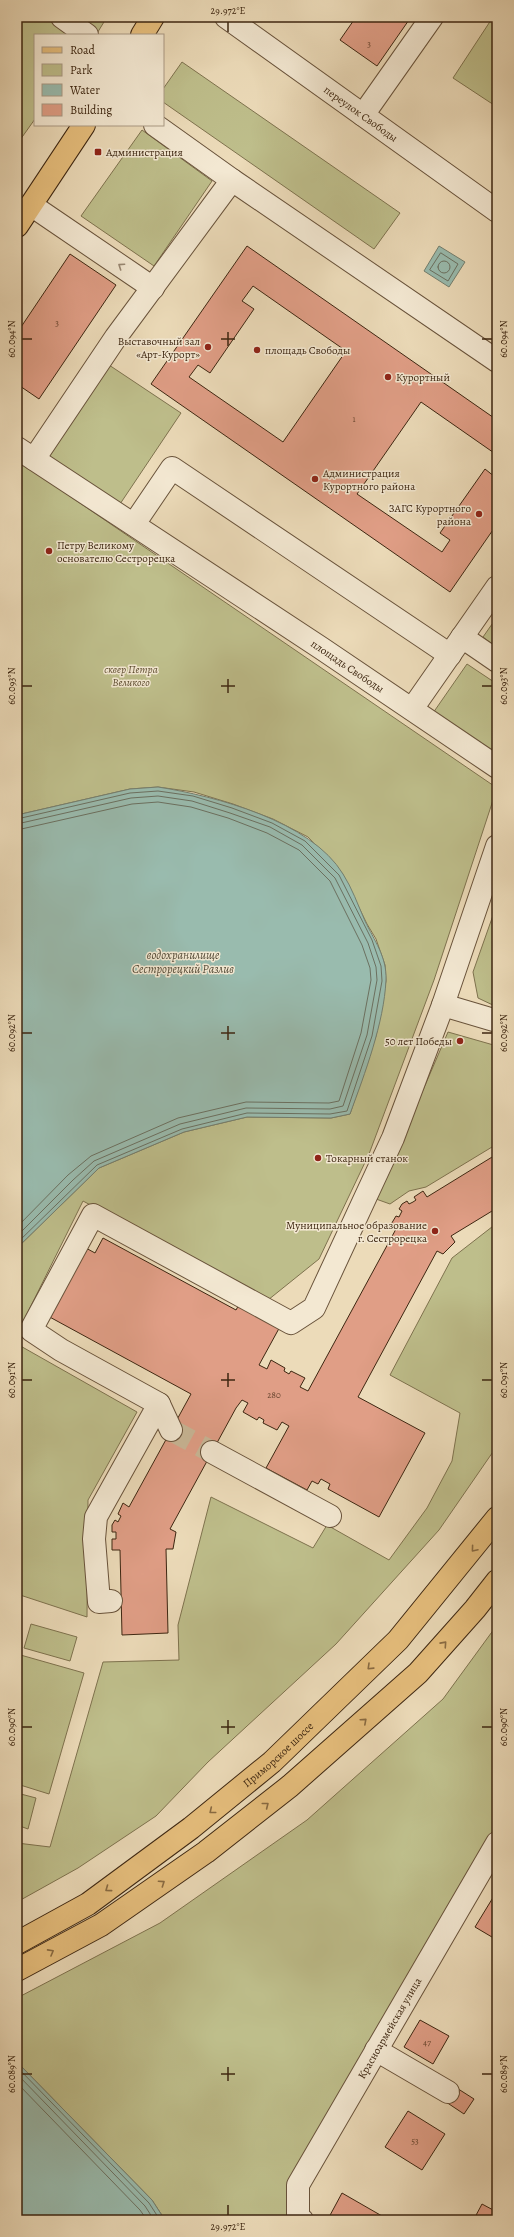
<svg xmlns="http://www.w3.org/2000/svg" width="514" height="2237" font-family="Alegreya,serif">
<style>
.green{fill:#bebe8b;stroke:#7e724e}
.water{fill:#99bbae;stroke:#747f6f}
.lines{fill:none;stroke-linecap:round;stroke-linejoin:round}
.shore{stroke:#6b7060;stroke-width:1}
.building{fill:#e09e86;stroke:#3d2611;fill-rule:evenodd}
.minor-tunnel{stroke:#c9b797;stroke-width:22;stroke-dasharray:22 11;stroke-linecap:butt}
.minor-casing{stroke:#69533b;stroke-width:24}
.major-casing{stroke:#3d2611;stroke-width:24}
.highway-casing{stroke:#3d2611;stroke-width:24}
.minor{stroke:#f3e8d2;stroke-width:22}
.major{stroke:#e6be7c;stroke-width:22}
.highway{stroke:#e6be7c;stroke-width:22}
.oneway{stroke:#988772}
.oneway2{stroke:#896a41}
.ticks{fill:none;stroke:#3d2611;stroke-width:1.5}
.poi-dot{fill:#8f2418;stroke:#f3e8d2;stroke-width:1.5}
.labels{text-anchor:middle;stroke-width:3;stroke-linejoin:round;paint-order:stroke}
.number-label{font-size:9px;fill:#66442e}
.street-label{font-size:11px;fill:#3d2611;stroke:#f3e8d2}
.poi-label{font-size:11px;fill:#3d2611;stroke:#f3e8d2;text-anchor:start}
.park-label{font-size:11px;font-style:italic;fill:#5d4c30;stroke:#f3e8d2}
.water-label{font-size:12px;font-style:italic;fill:#544b38;stroke:#f3e8d2}
.neatline{fill:none;stroke:#3d2611;stroke-width:1.5}
.ticks-label{font-size:10px;text-anchor:middle;fill:#3d2611}
</style>
<rect width="100%" height="100%" fill="#ecdbb9"/>
<filter id="stains"><feTurbulence type="fractalNoise" baseFrequency=".005" numOctaves="4"/><feColorMatrix values="0 0 0 0 .2 0 0 0 0 .09 0 0 0 0 .02 0 0 0 .5 -.17"/></filter>
<radialGradient id="worn" r=".72"><stop offset=".6" stop-color="#630" stop-opacity="0"/><stop offset="1" stop-color="#630" stop-opacity=".3"/></radialGradient>
<path class="green" d="M 17,17 L 107,17 L 96,35 L 35,35 L 35,119 L 20,140 L 17,138 Z
M 493,17 L 497,17 L 497,101 L 494,105 L 453,78 Z
M 182,62 L 400,213 L 374,249 L 163,102 L 163,89 Z
M 142,130 L 212,181 L 154,266 L 81,216 Z
M 106,363 L 181,413 L 118,507 L 43,456 Z
M 17,460 L 497,788 L 434,980 L 369,1154 L 319,1259 L 268,1300 L 83,1201 L 17,1334 L 17,1248 L 99,1168 L 184,1132 L 247,1117 L 331,1118 L 350,1114 L 376,1036 L 386,981 L 385,965 L 376,939 L 367,924 L 342,873 L 308,837 L 273,819 L 233,804 L 194,792 L 158,787 L 130,789 L 17,815 Z
M 497,617 L 497,648 L 483,637 Z
M 467,664 L 497,684 L 497,758 L 433,713 Z
M 497,904 L 497,1007 L 478,998 L 473,972 Z
M 448,1032 L 497,1046 L 497,1144 L 426,1187 L 409,1191 L 390,1204 L 376,1199 Z
M 497,1223 L 497,1446 L 439,1530 L 336,1644 L 208,1762 L 156,1816 L 78,1868 L 17,1902 L 17,1843 L 50,1847 L 103,1662 L 179,1660 L 178,1625 L 211,1497 L 313,1548 L 327,1525 L 389,1560 L 427,1508 L 452,1461 L 460,1413 L 390,1375 L 452,1258 Z
M 17,1344 L 137,1412 L 88,1500 L 87,1617 L 17,1594 Z
M 31,1624 L 77,1637 L 70,1661 L 24,1648 Z
M 497,1625 L 497,1825 L 292,2181 L 288,2220 L 165,2220 L 152,2200 L 17,2062 L 17,1998 L 160,1923 L 307,1820 L 443,1699 Z
M 17,1654 L 84,1673 L 49,1794 L 17,1784 Z
M 17,1793 L 36,1798 L 28,1829 L 17,1825 Z"/>
<path class="water" d="M 439,246 L 465,262 L 449,287 L 424,271 Z
M 158,787 C 215,796 311,821 343,874 C 352,888 358,905 365,921 C 374,940 387,957 386,980 C 384,1023 365,1073 350,1114 L 331,1118 L 247,1117 L 184,1132 L 99,1168 L 17,1248 L 17,815 L 130,789 Z
M 17,2062 L 152,2200 L 165,2220 L 17,2220 Z"/>
<g class="lines">
<path class="shore" d="M 441,253 L 458,264 L 448,281 L 430,270 Z
M438 267a6 6 0 1 1 12 0a6 6 0 1 1-12 0Z
M 17,819 L 130,793 L 158,791 L 193,796 L 232,808 L 272,823 L 305,841 L 339,875 L 372,940 L 381,966 L 382,981 L 372,1036 L 347,1111 L 330,1114 L 247,1113 L 182,1129 L 97,1165 L 17,1243
M 17,824 L 131,798 L 158,796 L 192,801 L 230,813 L 270,827 L 302,845 L 335,878 L 368,943 L 376,967 L 377,980 L 367,1035 L 343,1106 L 330,1109 L 246,1108 L 180,1124 L 94,1161 L 73,1180 L 17,1236
M 17,830 L 132,804 L 158,802 L 191,807 L 228,818 L 267,833 L 299,850 L 330,881 L 362,945 L 370,968 L 371,980 L 361,1033 L 339,1101 L 329,1103 L 246,1102 L 178,1118 L 91,1156 L 68,1175 L 17,1227
M 17,2067 L 149,2203 L 160,2220
M 17,2074 L 145,2206 L 154,2220
M 17,2083 L 140,2210 L 147,2220"/>
</g>
<path class="building" d="M 356,17 L 411,17 L 377,66 L 340,40 Z
M 247,246 L 497,420 L 497,455 L 421,402 L 357,494 L 442,552 L 450,540 L 440,533 L 485,469 L 495,477 L 497,474 L 497,524 L 450,592 L 151,384 ZM 253,286 L 346,351 L 283,442 L 189,377 L 198,365 L 210,373 L 254,309 L 242,301 Z
M 70,254 L 116,285 L 39,399 L 17,384 L 17,333 Z
M 497,1154 L 497,1208 L 451,1236 L 455,1242 L 443,1254 L 437,1251 L 358,1397 L 425,1433 L 379,1517 L 328,1489 L 330,1484 L 321,1479 L 318,1484 L 312,1481 L 307,1490 L 266,1468 L 289,1426 L 282,1422 L 277,1430 L 263,1423 L 264,1420 L 259,1417 L 257,1420 L 243,1412 L 248,1403 L 242,1400 L 236,1408 L 170,1529 L 176,1532 L 173,1549 L 166,1549 L 168,1633 L 122,1635 L 120,1550 L 112,1550 L 112,1539 L 116,1539 L 116,1532 L 112,1532 L 112,1525 L 115,1520 L 118,1522 L 121,1516 L 118,1514 L 123,1503 L 129,1507 L 191,1394 L 46,1315 L 84,1247 L 95,1253 L 103,1238 L 236,1310 L 241,1301 L 282,1323 L 259,1365 L 267,1369 L 271,1360 L 285,1368 L 284,1371 L 289,1374 L 291,1371 L 305,1378 L 300,1387 L 308,1391 L 396,1229 L 390,1226 L 396,1216 L 399,1217 L 402,1211 L 399,1209 L 402,1204 L 407,1201 L 409,1204 L 413,1202 L 416,1200 L 414,1197 L 423,1191 L 427,1197 Z
M 497,1891 L 497,1940 L 475,1927 Z
M 420,2020 L 449,2036 L 433,2064 L 404,2047 Z
M 452,2085 L 474,2099 L 464,2114 L 443,2100 Z
M 408,2111 L 445,2134 L 422,2170 L 385,2147 Z
M 342,2193 L 382,2216 L 380,2220 L 328,2219 Z
M 482,2204 L 495,2211 L 491,2220 L 474,2219 Z"/>
<g class="lines">
<path class="minor-tunnel" d="M 171,1430 L 212,1452"/>
<defs>
<g id="minor">
<path d="M 62,17 L 87,35"/>
<path id="s1" d="M 226,17 L 497,211"/>
<path d="M 363,115 L 432,17"/>
<path d="M 155,125 L 232,180"/>
<path d="M 31,205 L 153,288"/>
<path id="s2" d="M 17,448 L 321,648 L 497,767"/>
<path d="M 34,459 L 116,337 L 232,180 L 497,361"/>
<path d="M 134,524 L 172,468 L 450,655"/>
<path d="M 462,637 L 497,661"/>
<path d="M 412,709 L 497,587"/>
<path d="M 443,1005 L 497,1021"/>
<path d="M 171,1430 L 159,1404 L 61,1350 L 31,1330 L 93,1215 L 291,1323 L 314,1308 L 393,1138 L 443,1005 L 497,846"/>
<path d="M 212,1452 L 330,1516"/>
<path d="M 111,1601 L 99,1602 L 94,1539 L 96,1517 L 159,1404"/>
<path d="M 376,2050 L 448,2092"/>
<path id="s3" d="M 302,2220 L 298,2218 L 298,2185 L 497,1843"/>
</g>
<path id="major" d="M 142,35 L 153,17
M 17,226 L 84,125"/>
<g id="highway">
<path id="s4" d="M 17,1943 L 88,1904 L 191,1828 L 272,1762 L 398,1640 L 497,1518"/>
<path d="M 17,1970 L 101,1925 L 206,1852 L 290,1786 L 418,1673 L 475,1609 L 497,1581"/>
</g>
</defs>
<use href="#minor" class="minor-casing"/>
<use href="#major" class="major-casing"/>
<use href="#highway" class="highway-casing"/>
<use href="#minor" class="minor"/>
<use href="#major" class="major"/>
<use href="#highway" class="highway"/>
</g>
<defs><path id="oneway-chevron" d="M-2-3.5L2.5 0L-2 3.5" fill="none" stroke-width="1.6" stroke-linecap="round" stroke-linejoin="round"/></defs>
<use class="oneway" href="#oneway-chevron" transform="translate(121 266) rotate(-146)"/>
<g class="oneway2">
<use href="#oneway-chevron" transform="translate(474 1549) rotate(130)"/>
<use href="#oneway-chevron" transform="translate(444 1644) rotate(-48)"/>
<use href="#oneway-chevron" transform="translate(370 1667) rotate(136)"/>
<use href="#oneway-chevron" transform="translate(364 1721) rotate(-42)"/>
<use href="#oneway-chevron" transform="translate(266 1805) rotate(-38)"/>
<use href="#oneway-chevron" transform="translate(212 1811) rotate(141)"/>
<use href="#oneway-chevron" transform="translate(162 1883) rotate(-34)"/>
<use href="#oneway-chevron" transform="translate(108 1889) rotate(144)"/>
<use href="#oneway-chevron" transform="translate(51 1952) rotate(-29)"/>
</g>
<path class="ticks" d="M 228,22 L 228,32M 228,332 L 228,346M 22,339 L 32,339M 221,339 L 235,339M 482,339 L 492,339M 228,679 L 228,693M 22,686 L 32,686M 221,686 L 235,686M 482,686 L 492,686M 228,1026 L 228,1040M 22,1033 L 32,1033M 221,1033 L 235,1033M 482,1033 L 492,1033M 228,1373 L 228,1387M 22,1380 L 32,1380M 221,1380 L 235,1380M 482,1380 L 492,1380M 228,1720 L 228,1734M 22,1727 L 32,1727M 221,1727 L 235,1727M 482,1727 L 492,1727M 228,2067 L 228,2081M 22,2074 L 32,2074M 221,2074 L 235,2074M 482,2074 L 492,2074M 228,2205 L 228,2215"/>
<g class="poi-dot">
<rect x="94" y="148" width="8" height="8" rx="2"/>
<circle cx="208" cy="347" r="4"/>
<circle cx="257" cy="350" r="4"/>
<circle cx="388" cy="377" r="4"/>
<circle cx="315" cy="479" r="4"/>
<circle cx="479" cy="514" r="4"/>
<circle cx="49" cy="551" r="4"/>
<circle cx="460" cy="1041" r="4"/>
<circle cx="318" cy="1158" r="4"/>
<circle cx="435" cy="1231" r="4"/>
</g>
<g class="labels">
<g class="number-label">
<text x="369" y="47">3</text>
<text x="57" y="326">3</text>
<text x="354" y="422">1</text>
<text x="274" y="1398">280</text>
<text x="427" y="2045">47</text>
<text x="415" y="2144">53</text>
</g>
<g class="street-label">
<text dy="4" stroke="none"><textPath href="#s1" startOffset="166">переулок Свободы</textPath></text>
<text dy="4" stroke="none"><textPath href="#s2" startOffset="396">площадь Свободы</textPath></text>
<text dy="4" stroke="none"><textPath href="#s4" startOffset="323">Приморское шоссе</textPath></text>
<text dy="4" stroke="none"><textPath href="#s3" startOffset="219">Красноармейская улица</textPath></text>
</g>
<g class="poi-label">
<text x="106" y="156">Администрация</text>
<text x="200" y="345" text-anchor="end">Выставочный зал<tspan x="200" dy="13">«Арт-Курорт»</tspan></text>
<text x="265" y="354">площадь Свободы</text>
<text x="396" y="381">Курортный</text>
<text x="323" y="477">Администрация<tspan x="323" dy="13">Курортного района</tspan></text>
<text x="471" y="512" text-anchor="end">ЗАГС Курортного<tspan x="471" dy="13">района</tspan></text>
<text x="57" y="549">Петру Великому<tspan x="57" dy="13">основателю Сестрорецка</tspan></text>
<text x="452" y="1045" text-anchor="end">50 лет Победы</text>
<text x="326" y="1162">Токарный станок</text>
<text x="427" y="1229" text-anchor="end">Муниципальное образование<tspan x="427" dy="13">г. Сестрорецка</tspan></text>
</g>
<g class="park-label">
<text x="131" y="673">сквер Петра<tspan x="131" dy="13">Великого</tspan></text>
</g>
<g class="water-label">
<text x="183" y="959">водохранилище<tspan x="183" dy="14">Сестрорецкий Разлив</tspan></text>
</g>
</g>
<rect width="514" height="2237" fill="none" stroke="#ecdbb9" stroke-width="44"/>
<rect x="34" y="34" width="130" height="92" fill="#f3e8d2" stroke="#aa9a85"/>
<rect x="42" y="47" width="20" height="6" fill="#e6be7c" stroke="#aa9a85"/>
<text x="70" y="54" font-size="12" fill="#3d2611">Road</text>
<rect x="42" y="64" width="20" height="12" fill="#bebe8b" stroke="#aa9a85"/>
<text x="70" y="74" font-size="12" fill="#3d2611">Park</text>
<rect x="42" y="84" width="20" height="12" fill="#99bbae" stroke="#aa9a85"/>
<text x="70" y="94" font-size="12" fill="#3d2611">Water</text>
<rect x="42" y="104" width="20" height="12" fill="#e09e86" stroke="#aa9a85"/>
<text x="70" y="114" font-size="12" fill="#3d2611">Building</text>
<rect x="22" y="22" width="470" height="2193" class="neatline"/>
<g class="ticks-label">
<text x="228" y="14">29.972°E</text>
<text transform="translate(11 339) rotate(-90)" y="4">60.094°N</text>
<text transform="translate(503 339) rotate(-90)" y="4">60.094°N</text>
<text transform="translate(11 686) rotate(-90)" y="4">60.093°N</text>
<text transform="translate(503 686) rotate(-90)" y="4">60.093°N</text>
<text transform="translate(11 1033) rotate(-90)" y="4">60.092°N</text>
<text transform="translate(503 1033) rotate(-90)" y="4">60.092°N</text>
<text transform="translate(11 1380) rotate(-90)" y="4">60.091°N</text>
<text transform="translate(503 1380) rotate(-90)" y="4">60.091°N</text>
<text transform="translate(11 1727) rotate(-90)" y="4">60.090°N</text>
<text transform="translate(503 1727) rotate(-90)" y="4">60.090°N</text>
<text transform="translate(11 2074) rotate(-90)" y="4">60.089°N</text>
<text transform="translate(503 2074) rotate(-90)" y="4">60.089°N</text>
<text x="228" y="2230">29.972°E</text>
</g>
<rect width="100%" height="100%" filter="url(#stains)"/>
<rect width="100%" height="100%" fill="url(#worn)"/>
</svg>
